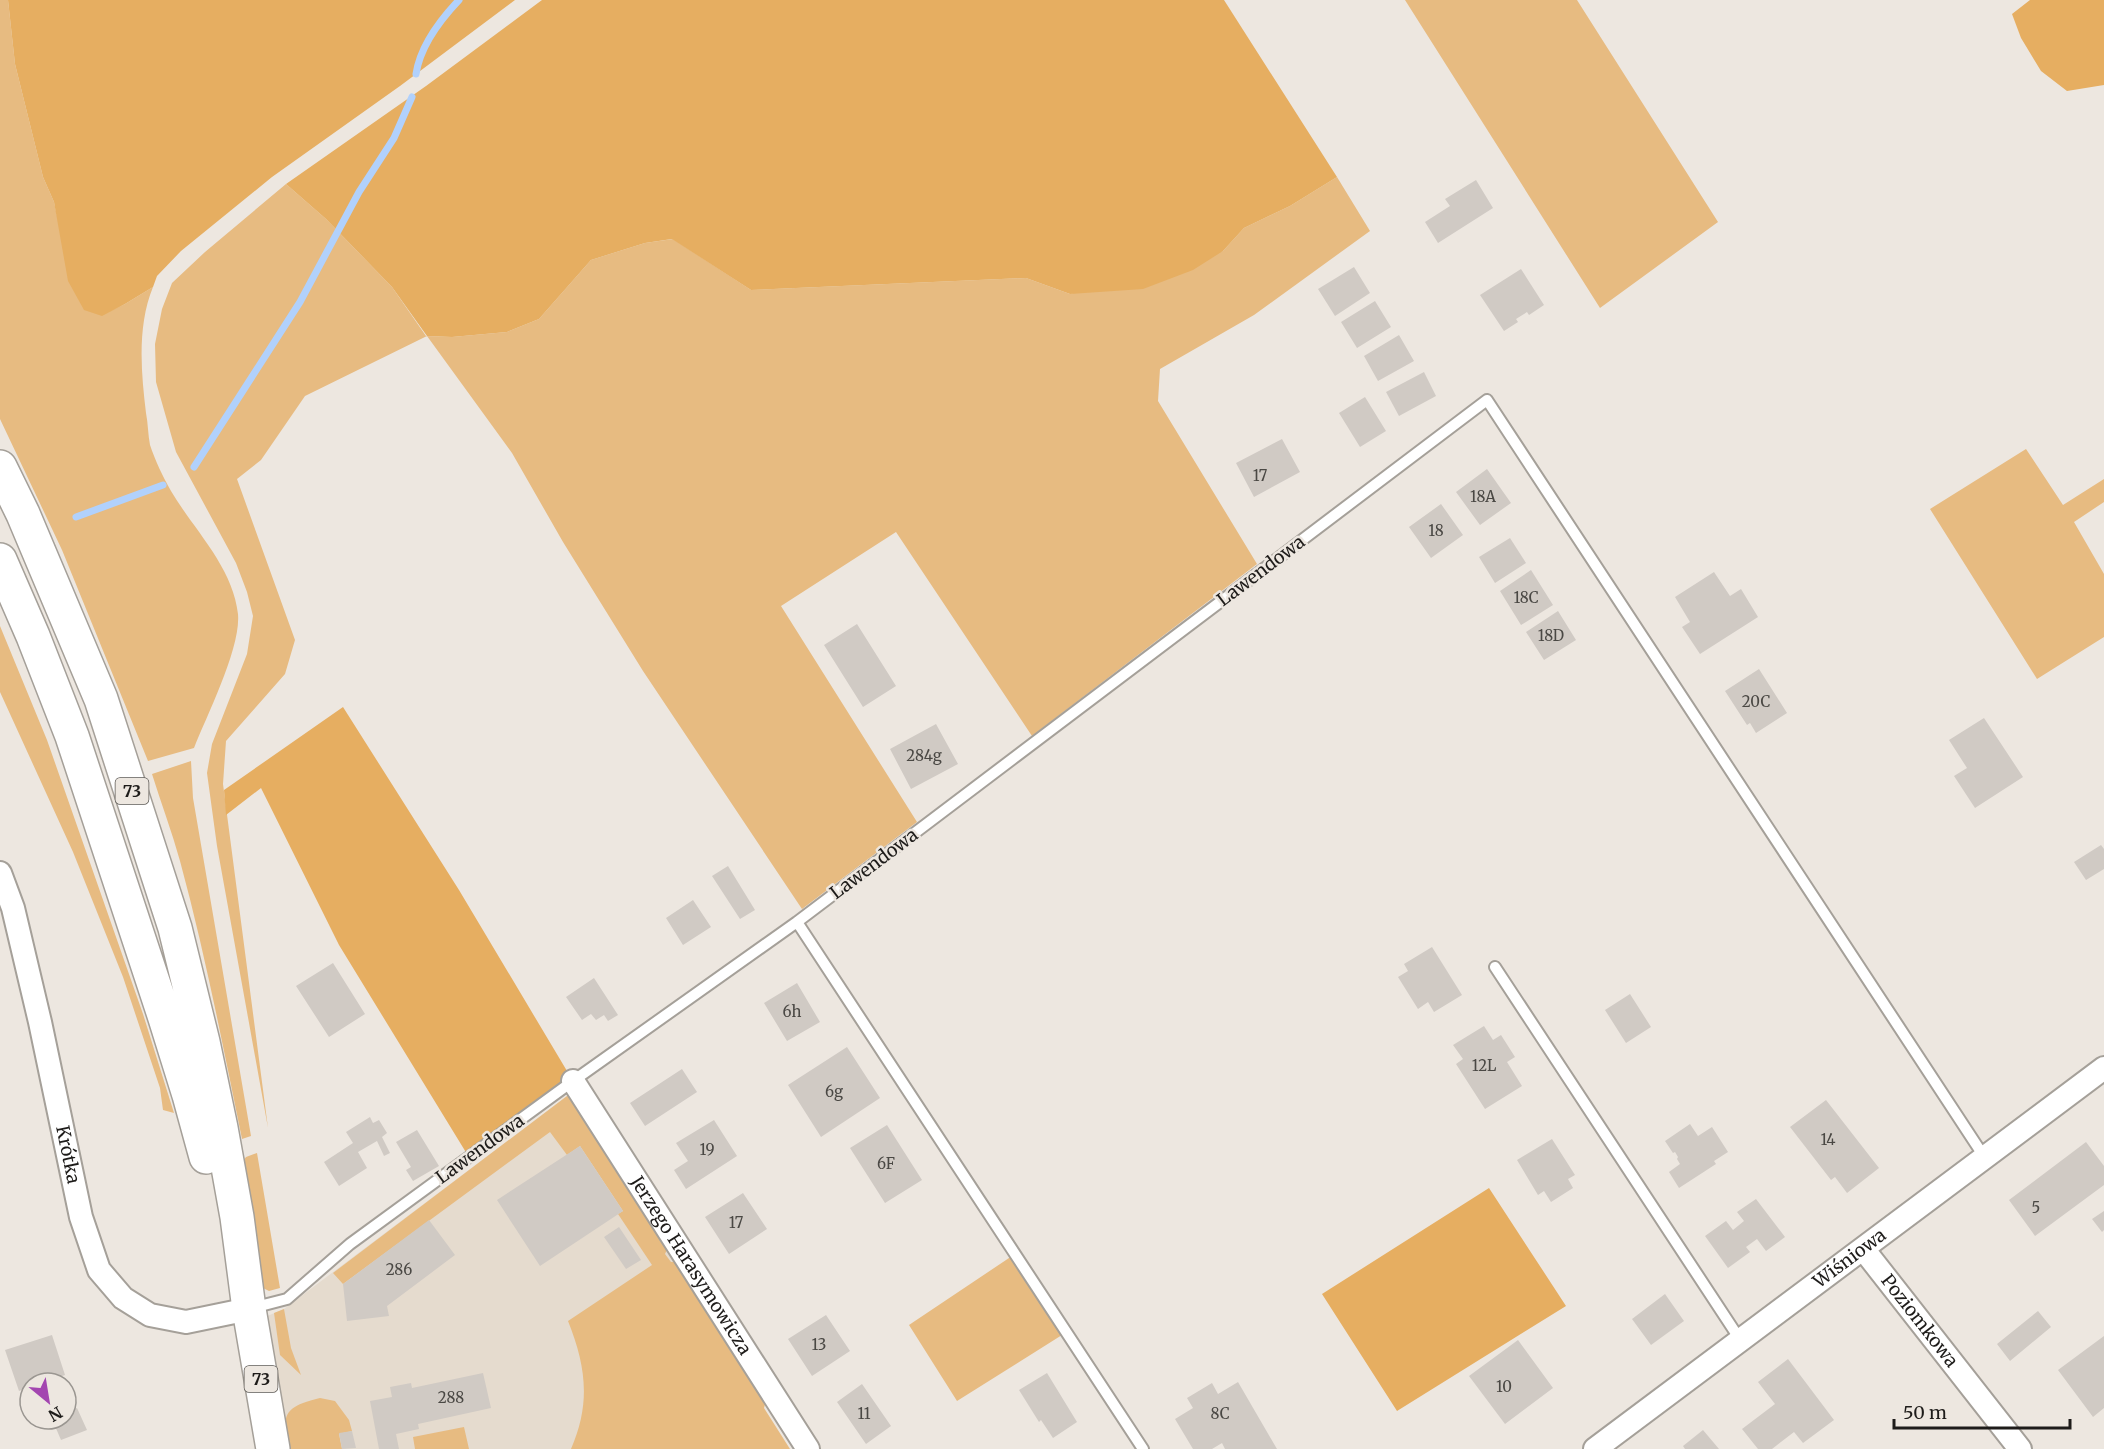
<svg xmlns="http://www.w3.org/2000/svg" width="2104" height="1449" font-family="Merriweather,serif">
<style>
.built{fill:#e5dbce}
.green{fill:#e7bb81}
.forest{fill:#e6ae61}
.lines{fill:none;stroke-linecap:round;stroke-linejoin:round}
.stream{stroke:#b1d1fc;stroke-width:7}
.building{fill:#d0cac4}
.lane-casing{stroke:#a5a099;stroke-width:14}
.street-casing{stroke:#a5a099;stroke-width:26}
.primary-casing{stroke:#a5a099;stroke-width:36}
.lane{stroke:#fff;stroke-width:10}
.street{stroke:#fff;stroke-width:22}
.primary{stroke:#fff;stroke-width:33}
.labels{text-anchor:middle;stroke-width:5;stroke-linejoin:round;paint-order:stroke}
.number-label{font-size:15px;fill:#4a4844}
.shield{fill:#ede7e0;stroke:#5c5955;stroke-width:1.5}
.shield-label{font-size:16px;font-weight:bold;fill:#1e1c1a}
.street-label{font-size:18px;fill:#1e1c1a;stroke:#ede7e0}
</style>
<rect width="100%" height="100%" fill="#ede7e0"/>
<path class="built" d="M 567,1096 L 682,1261 L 637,1449 L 287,1449 L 265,1317 L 284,1309 Z"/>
<path class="green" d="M 0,0 L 8,0 L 15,64 L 43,177 L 54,202 L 61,234 L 102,315 L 125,304 L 153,287 C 137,326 141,372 146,413 C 148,423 148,435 150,445 C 155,460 163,477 171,491 C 194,530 233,567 238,614 C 241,648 207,715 194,748 L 148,761 L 62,550 L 0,419 Z
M 1405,0 L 1577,0 L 1718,222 L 1600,308 Z
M 1337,177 L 1370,231 L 1254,315 L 1160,369 L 1158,401 L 1257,564 L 1032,736 L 896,532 L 781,606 L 917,822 L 802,909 L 643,671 L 563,542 L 512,453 L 427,336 L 305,396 L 261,460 L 237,479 L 295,640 L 285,674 L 226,741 L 223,784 L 268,1128 L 217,846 L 207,773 L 212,744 L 247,654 L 253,616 L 247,592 L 236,563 L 176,452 L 156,382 L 155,344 L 162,309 L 172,283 L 205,252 L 286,184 L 326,219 L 392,287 L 426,336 L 452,337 L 507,332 L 539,319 L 591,260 L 645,243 L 673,239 L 751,290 L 1026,278 L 1070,294 L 1223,251 L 1244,228 L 1290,206 Z
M 2026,449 L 2063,505 L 2104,479 L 2104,502 L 2074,522 L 2104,574 L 2104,637 L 2037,679 L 1930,509 Z
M 0,626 L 47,740 L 143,1014 L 174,1113 L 163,1110 L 160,1088 L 123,977 L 73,852 L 0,692 Z
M 191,761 L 193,798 L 251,1136 L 242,1139 C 223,1046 205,953 180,861 C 172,832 161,803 152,774 Z
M 567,1096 L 577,1097 L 670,1243 L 665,1254 L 671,1262 L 682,1261 L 768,1394 L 764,1408 L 790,1449 L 571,1449 C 591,1403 586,1366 568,1321 L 652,1265 L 618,1214 L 623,1211 L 580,1146 L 567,1155 L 550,1132 L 343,1284 L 333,1273 Z
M 257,1153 L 280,1288 L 269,1291 L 261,1287 L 237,1169 L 246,1157 Z
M 1012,1256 L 1062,1335 L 957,1401 L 909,1325 Z
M 284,1309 L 291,1348 L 301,1375 L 280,1355 L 274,1313 Z
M 320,1398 L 335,1401 L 349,1420 L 352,1431 L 339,1434 L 342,1449 L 287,1449 C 282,1413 284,1407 320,1398 Z
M 464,1427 L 469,1449 L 415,1449 L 413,1437 Z"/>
<path class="forest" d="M 8,0 L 515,0 L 400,86 L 272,177 L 181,251 L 157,276 L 153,287 L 125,304 L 102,316 L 84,310 L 68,281 L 54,202 L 43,177 L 15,64 Z
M 542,0 L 1224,0 L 1337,177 L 1290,206 L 1244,228 L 1223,251 L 1193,270 L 1143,289 L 1070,294 L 1026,278 L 751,290 L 672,239 L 645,243 L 591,260 L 539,319 L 507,332 L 452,337 L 427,336 L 392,287 L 326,219 L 286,184 L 426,86 Z
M 2030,0 L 2104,0 L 2104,85 L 2067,91 L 2041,71 L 2021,38 L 2012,14 Z
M 343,707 L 459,890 L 570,1076 L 467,1154 L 339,945 L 261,788 L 226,815 L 224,790 Z
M 1489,1188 L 1566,1306 L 1397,1411 L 1322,1294 Z"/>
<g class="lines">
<path class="stream" d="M 416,74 C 420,47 441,19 459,0
M 194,467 L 300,302 L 359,192 L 394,138 L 412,97
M 76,517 L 163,485"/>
</g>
<path class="building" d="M 1476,180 L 1493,208 L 1438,243 L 1425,222 L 1450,206 L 1445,199 Z
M 1354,267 L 1370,293 L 1335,316 L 1318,289 Z
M 1521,269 L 1544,305 L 1529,315 L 1527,312 L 1516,319 L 1518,322 L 1504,331 L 1480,295 Z
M 1375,301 L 1391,327 L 1357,348 L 1341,322 Z
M 1399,335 L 1414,361 L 1378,381 L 1364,356 Z
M 1424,372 L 1436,396 L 1399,416 L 1386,392 Z
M 1365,397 L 1386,431 L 1360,447 L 1339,413 Z
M 1282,439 L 1300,472 L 1254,497 L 1236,463 Z
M 1487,469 L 1511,503 L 1480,525 L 1456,492 Z
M 1441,504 L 1463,535 L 1431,558 L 1409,527 Z
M 1510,538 L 1526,563 L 1495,583 L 1479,557 Z
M 1531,570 L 1553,605 L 1521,625 L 1500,591 Z
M 1714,572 L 1730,596 L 1741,589 L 1758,617 L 1700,654 L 1682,627 L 1690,622 L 1675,597 Z
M 1558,611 L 1576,640 L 1544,660 L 1526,632 Z
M 857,624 L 896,686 L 863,707 L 824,645 Z
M 1759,669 L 1787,713 L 1756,733 L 1750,723 L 1747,725 L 1725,691 Z
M 1984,718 L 2023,777 L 1975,808 L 1954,776 L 1967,768 L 1949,740 Z
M 936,724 L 958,764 L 911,789 L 890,749 Z
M 2101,845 L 2104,849 L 2104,869 L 2086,880 L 2074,862 Z
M 728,866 L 755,910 L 740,919 L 712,876 Z
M 693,900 L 711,927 L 683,945 L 666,918 Z
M 1432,947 L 1462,995 L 1434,1012 L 1428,1002 L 1418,1009 L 1398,977 L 1408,971 L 1404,964 Z
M 333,963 L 365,1014 L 329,1037 L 296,986 Z
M 594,978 L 618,1015 L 608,1021 L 604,1015 L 596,1020 L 591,1014 L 582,1020 L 566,997 Z
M 797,983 L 820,1022 L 787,1041 L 764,1003 Z
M 1630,994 L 1651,1027 L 1626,1043 L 1605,1010 Z
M 1484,1026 L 1493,1040 L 1501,1035 L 1515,1057 L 1507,1062 L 1522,1086 L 1485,1109 L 1456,1064 L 1463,1059 L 1453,1045 Z
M 847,1047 L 880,1098 L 821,1137 L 788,1085 Z
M 682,1069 L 697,1092 L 645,1126 L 630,1103 Z
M 1826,1100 L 1879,1168 L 1847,1193 L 1835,1177 L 1831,1180 L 1790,1127 Z
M 370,1117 L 373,1123 L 379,1120 L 387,1133 L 382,1137 L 390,1153 L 384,1156 L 377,1141 L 358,1152 L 367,1168 L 339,1186 L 324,1162 L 353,1143 L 346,1132 Z
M 714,1120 L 737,1156 L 686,1189 L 674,1170 L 688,1161 L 676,1143 Z
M 1690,1124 L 1698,1136 L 1712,1127 L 1728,1152 L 1714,1161 L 1716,1164 L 1679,1188 L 1669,1172 L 1680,1164 L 1677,1159 L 1678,1157 L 1675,1152 L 1673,1153 L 1665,1141 Z
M 887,1125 L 922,1180 L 885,1203 L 850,1148 Z
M 417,1130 L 439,1166 L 413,1181 L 406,1170 L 411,1167 L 396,1142 Z
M 1552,1139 L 1575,1175 L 1568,1179 L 1573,1188 L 1551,1202 L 1544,1191 L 1538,1195 L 1517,1160 Z
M 2086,1142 L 2104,1166 L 2104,1185 L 2035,1236 L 2009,1200 Z
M 580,1146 L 623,1211 L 540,1266 L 497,1200 Z
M 743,1193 L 767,1229 L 729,1254 L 705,1217 Z
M 1756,1199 L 1785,1237 L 1766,1251 L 1757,1239 L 1746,1247 L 1750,1252 L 1728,1268 L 1705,1236 L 1726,1221 L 1733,1230 L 1744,1221 L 1737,1212 Z
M 2104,1211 L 2104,1230 L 2102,1232 L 2092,1219 Z
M 429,1220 L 455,1255 L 387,1306 L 389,1316 L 347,1321 L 343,1284 Z
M 619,1227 L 641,1260 L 626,1269 L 604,1237 Z
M 1665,1294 L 1684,1321 L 1651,1345 L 1632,1319 Z
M 2038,1311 L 2051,1327 L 2010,1361 L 1997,1344 Z
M 826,1315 L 850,1351 L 812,1376 L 788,1339 Z
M 52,1335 L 65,1375 L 42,1383 L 30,1383 L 30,1387 L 19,1391 L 5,1350 Z
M 2104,1336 L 2104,1408 L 2093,1417 L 2058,1370 Z
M 1518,1340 L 1553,1388 L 1505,1424 L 1469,1376 Z
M 1788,1359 L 1834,1420 L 1803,1443 L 1794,1432 L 1772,1449 L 1758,1449 L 1742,1429 L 1775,1404 L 1758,1382 Z
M 483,1373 L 491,1408 L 418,1424 L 419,1429 L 396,1434 L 399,1449 L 379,1449 L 370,1401 L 392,1397 L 390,1387 L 411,1383 L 412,1388 Z
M 1047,1373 L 1077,1422 L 1053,1438 L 1041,1420 L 1039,1422 L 1019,1390 Z
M 1238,1382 L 1277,1449 L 1225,1449 L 1222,1443 L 1212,1449 L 1193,1449 L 1175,1419 L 1193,1408 L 1187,1398 L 1212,1383 L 1218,1394 Z
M 862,1384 L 891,1426 L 866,1444 L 837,1402 Z
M 77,1408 L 87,1430 L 61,1440 L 52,1419 L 66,1419 L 66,1413 Z
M 1703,1430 L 1719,1449 L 1685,1449 L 1683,1446 Z
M 352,1431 L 356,1448 L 342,1449 L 339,1433 Z"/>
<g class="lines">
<defs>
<path id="lane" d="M 797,922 L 1143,1449
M 1495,967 L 1741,1341
M 252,1308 L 287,1299 L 350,1244 L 573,1081 L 797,922 L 1487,400 L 1985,1158"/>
<g id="street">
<path id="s1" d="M 0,873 L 13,908 L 40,1022 L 81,1217 L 99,1270 L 123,1298 L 150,1315 L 186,1322 L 249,1309"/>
<path id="s2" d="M 573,1081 L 808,1449"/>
<path id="s3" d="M 1864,1250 L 2020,1449"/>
<path id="s4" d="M 1595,1449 L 2104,1068"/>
</g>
<path id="primary" d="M 0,467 L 23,514 L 101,699 L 175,928 L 203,1042 L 221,1128 L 237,1217 L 249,1309 L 273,1449
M 0,560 L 33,636 L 72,736 L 165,1018 L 189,1095 L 206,1157"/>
</defs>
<use href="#lane" class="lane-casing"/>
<use href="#street" class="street-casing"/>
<use href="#primary" class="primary-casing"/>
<use href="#lane" class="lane"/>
<use href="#street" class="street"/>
<use href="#primary" class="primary"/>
</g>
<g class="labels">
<g class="number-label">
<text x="1260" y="481">17</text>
<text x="1483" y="502">18A</text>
<text x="1436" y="536">18</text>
<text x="1526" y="603">18C</text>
<text x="1551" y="641">18D</text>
<text x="1756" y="707">20C</text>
<text x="924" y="761">284g</text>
<text x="792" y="1017">6h</text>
<text x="1484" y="1071">12L</text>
<text x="834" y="1097">6g</text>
<text x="1828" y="1145">14</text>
<text x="707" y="1155">19</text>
<text x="886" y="1169">6F</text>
<text x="2036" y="1213">5</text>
<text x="736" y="1228">17</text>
<text x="399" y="1275">286</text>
<text x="819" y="1350">13</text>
<text x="1504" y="1392">10</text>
<text x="451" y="1403">288</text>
<text x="864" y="1419">11</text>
<text x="1220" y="1419">8C</text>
</g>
<g class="shield">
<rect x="115.5" y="778" width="33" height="26" rx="4.5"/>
<rect x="244.5" y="1366" width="33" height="26" rx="4.5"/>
</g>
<g class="shield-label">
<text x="132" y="797">73</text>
<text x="261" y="1385">73</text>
</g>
<g class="street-label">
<text transform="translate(1261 571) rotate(-37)" y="6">Lawendowa</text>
<text transform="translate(874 864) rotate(-37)" y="6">Lawendowa</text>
<text transform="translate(480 1149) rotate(-36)" y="6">Lawendowa</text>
<text dy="6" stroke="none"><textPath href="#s1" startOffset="290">Krótka</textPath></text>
<text dy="6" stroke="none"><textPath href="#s4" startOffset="318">Wiśniowa</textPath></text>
<text dy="6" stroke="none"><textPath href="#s2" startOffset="219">Jerzego Harasymowicza</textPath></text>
<text dy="6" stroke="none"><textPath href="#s3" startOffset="90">Poziomkowa</textPath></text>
</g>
</g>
<g transform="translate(48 1401) rotate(150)"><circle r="28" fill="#ede7e0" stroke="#9a9691" stroke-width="1.5"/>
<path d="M0-4.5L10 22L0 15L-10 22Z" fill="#a346b0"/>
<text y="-9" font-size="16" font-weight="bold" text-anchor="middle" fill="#1e1c1a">N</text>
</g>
<path d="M1894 1419v9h176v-9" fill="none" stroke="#1e1c1a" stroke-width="3"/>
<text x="1903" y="1419" font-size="18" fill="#1e1c1a" stroke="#ede7e0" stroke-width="4.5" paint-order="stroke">50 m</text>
</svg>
